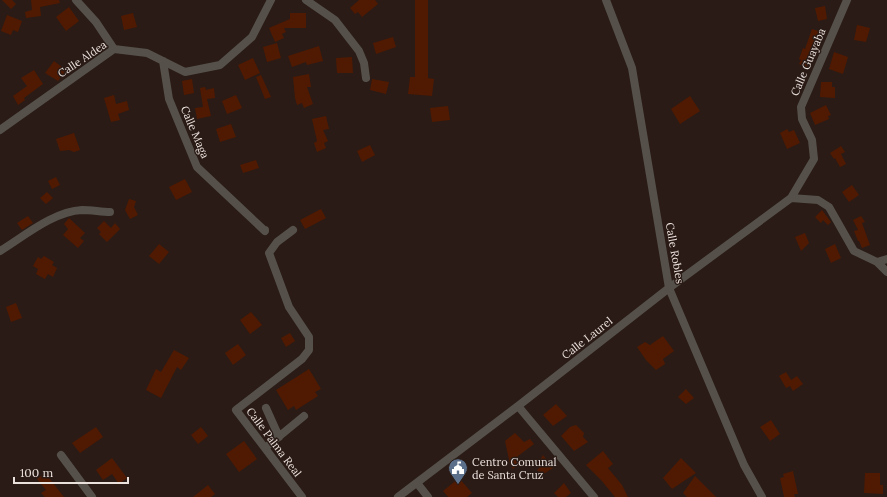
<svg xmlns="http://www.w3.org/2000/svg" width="887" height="497" font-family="Lora,serif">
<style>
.building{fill:#501a02}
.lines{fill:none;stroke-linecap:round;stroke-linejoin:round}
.minor{stroke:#55504a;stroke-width:8}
.labels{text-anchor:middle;stroke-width:3;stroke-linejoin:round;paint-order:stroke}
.street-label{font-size:11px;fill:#eae0dc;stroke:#2a1b16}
.poi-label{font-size:11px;fill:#eae0dc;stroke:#2a1b16;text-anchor:start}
</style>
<rect width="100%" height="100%" fill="#2a1b16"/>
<path class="building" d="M 2,0 L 12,0 L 16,4 L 11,9 Z
M 31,0 L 59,0 L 60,3 L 40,7 L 41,16 L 26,18 L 25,12 L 32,10 Z
M 359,0 L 375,0 L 378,4 L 362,17 L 358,12 L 355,14 L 350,8 Z
M 415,0 L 428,0 L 428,78 L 434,79 L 432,96 L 408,94 L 410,77 L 415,77 Z
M 825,6 L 827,19 L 818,21 L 815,8 Z
M 69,7 L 79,21 L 66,31 L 56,17 Z
M 133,13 L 137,27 L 124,30 L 121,16 Z
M 290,13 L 306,13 L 306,28 L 284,28 L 286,32 L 282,34 L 284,38 L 275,42 L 269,28 L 290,19 Z
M 7,15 L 22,21 L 18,32 L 13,30 L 11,35 L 1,31 Z
M 857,25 L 870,28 L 866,42 L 854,40 Z
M 812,29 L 821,32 L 817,46 L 811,56 L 814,57 L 810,65 L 808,64 L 807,68 L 799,64 L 801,60 L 799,59 L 803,48 L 805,49 Z
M 393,37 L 396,47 L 376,54 L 373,43 Z
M 277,43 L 281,58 L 267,62 L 263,47 Z
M 319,46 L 323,61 L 307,65 L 306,62 L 292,67 L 288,56 Z
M 834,52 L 848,57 L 843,74 L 829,69 Z
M 352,57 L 353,73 L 337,73 L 336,58 Z
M 253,58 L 260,73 L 245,80 L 238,65 Z
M 54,61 L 66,70 L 58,81 L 45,73 Z
M 34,70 L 43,84 L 24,98 L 25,100 L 18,105 L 13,96 L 27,86 L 21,78 Z
M 309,74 L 311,87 L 307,87 L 313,104 L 304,108 L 302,103 L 297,105 L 295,98 L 293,77 Z
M 261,75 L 271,97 L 265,99 L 256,77 Z
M 192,79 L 194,93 L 184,95 L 182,81 Z
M 372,79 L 389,82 L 386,94 L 370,90 Z
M 821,82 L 832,82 L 832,87 L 835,87 L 835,98 L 820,97 Z
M 205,87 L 206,90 L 214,88 L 215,98 L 207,99 L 211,116 L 197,119 L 195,108 L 203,107 L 200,88 Z
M 114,95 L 116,104 L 127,101 L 129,110 L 118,114 L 120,120 L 111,122 L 104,98 Z
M 236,95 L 242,108 L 227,114 L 222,101 Z
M 690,96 L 700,111 L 680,124 L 671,109 Z
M 826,105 L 831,115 L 828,116 L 829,119 L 815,125 L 810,113 Z
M 448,106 L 450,120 L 432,122 L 430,108 Z
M 326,116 L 329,129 L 323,130 L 328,141 L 324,143 L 326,148 L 317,152 L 314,143 L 317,141 L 312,119 Z
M 231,124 L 236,137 L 220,142 L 216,129 Z
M 787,129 L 789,132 L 794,130 L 800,143 L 787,149 L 780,133 Z
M 74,133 L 80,150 L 74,152 L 69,150 L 60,151 L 56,139 Z
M 370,145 L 375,155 L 362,162 L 357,151 Z
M 841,146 L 845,152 L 841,154 L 846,164 L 840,167 L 835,158 L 834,159 L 830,153 Z
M 256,160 L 259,168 L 243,173 L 240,165 Z
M 56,177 L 60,185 L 52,189 L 48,181 Z
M 185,179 L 192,192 L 176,200 L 169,187 Z
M 852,185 L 859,195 L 849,202 L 842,192 Z
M 47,192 L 53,198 L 46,204 L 40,198 Z
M 129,199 L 136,201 L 134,207 L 138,215 L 130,219 L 125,210 Z
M 321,209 L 326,218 L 305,229 L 300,220 Z
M 822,210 L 831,222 L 828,225 L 823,220 L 821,223 L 815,217 Z
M 28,216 L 33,223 L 22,230 L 17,223 Z
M 861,216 L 865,222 L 862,223 L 870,245 L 862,248 L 859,241 L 858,241 L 854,231 L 858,230 L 853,220 Z
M 69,218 L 85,233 L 80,238 L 84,241 L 78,248 L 63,235 L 68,229 L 64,224 Z
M 104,221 L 111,228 L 115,223 L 120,229 L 107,242 L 99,234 L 101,232 L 97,228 Z
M 805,233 L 809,243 L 801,251 L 795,237 Z
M 159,244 L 169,252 L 159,264 L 149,256 Z
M 835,244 L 841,258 L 831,263 L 825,249 Z
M 44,256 L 54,262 L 52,265 L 57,268 L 53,277 L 48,274 L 45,279 L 36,274 L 38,269 L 33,266 L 38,257 L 41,259 Z
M 16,303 L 22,318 L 11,322 L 6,307 Z
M 251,312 L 262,325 L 250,334 L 240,320 Z
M 290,333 L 295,341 L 286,347 L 281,338 Z
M 663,336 L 674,351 L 663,359 L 665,364 L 656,370 L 646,360 L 637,347 L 645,342 L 650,345 Z
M 238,344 L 246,355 L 233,365 L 225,353 Z
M 174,350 L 189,358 L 181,370 L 177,367 L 161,398 L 146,390 L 156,369 L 161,372 Z
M 309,369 L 321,389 L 315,392 L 318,396 L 296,410 L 294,406 L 288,410 L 276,390 Z
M 786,372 L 791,380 L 797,376 L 803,384 L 793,391 L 790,386 L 786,388 L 779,376 Z
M 686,389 L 694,398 L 686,404 L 678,397 Z
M 556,404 L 567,416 L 553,426 L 543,415 Z
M 771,420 L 780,434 L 770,441 L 760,427 Z
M 576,425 L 584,433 L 583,437 L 588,442 L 574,451 L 561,436 L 570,427 Z
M 96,427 L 103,437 L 80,453 L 72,443 Z
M 201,427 L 208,436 L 198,444 L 191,435 Z
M 515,433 L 524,442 L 530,439 L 534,444 L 518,456 L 521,462 L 513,469 L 510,464 L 505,441 Z
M 244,441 L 257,459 L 239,472 L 226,454 Z
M 603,451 L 613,464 L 608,468 L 622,485 L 628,497 L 615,497 L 601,480 L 586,465 Z
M 543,455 L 553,468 L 545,473 L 540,474 L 537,470 L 540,467 L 536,466 Z
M 112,458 L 127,478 L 119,484 L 112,474 L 103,480 L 96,470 Z
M 681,458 L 696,473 L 672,489 L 663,478 Z
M 793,471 L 798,494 L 794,494 L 795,497 L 784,497 L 780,478 L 784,477 L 783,474 Z
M 45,473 L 64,497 L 45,497 L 41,493 L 46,490 L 37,479 Z
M 865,473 L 880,473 L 880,485 L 883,485 L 883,494 L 864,493 Z
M 695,476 L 716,497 L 687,497 L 683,493 Z
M 459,478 L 472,493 L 467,497 L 448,497 L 443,491 Z
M 564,483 L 571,493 L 566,497 L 558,497 L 554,493 Z
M 208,485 L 215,494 L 211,497 L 193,497 Z"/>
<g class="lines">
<path class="minor" d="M 76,0 L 96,22 L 114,49
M 306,0 L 335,20 L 359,51 L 364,63 L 366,78
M 606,0 L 632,68 L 669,288 L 744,465 L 762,497
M 163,61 L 169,99 L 197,167 L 265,231 L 265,230
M 0,130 L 114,49 L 147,53 L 185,72 L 220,65 L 252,37 L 271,0
M 791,198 L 818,200 L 829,207 L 854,251 L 877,262 L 887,259
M 293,230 L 277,242 L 269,253 L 289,307 L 309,337 L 309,350 L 302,359 L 236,410 L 302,497
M 0,251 C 23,237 54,211 82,210 C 92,210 101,212 110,212
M 877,262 L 887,272
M 518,406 L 594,497
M 266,408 L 279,437
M 265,448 L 304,416
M 61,455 L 92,497
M 417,483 L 428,497
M 398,497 L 518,406 L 669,288 L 791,198 L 814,159 L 812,140 L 802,119 L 801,107 L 847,0"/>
</g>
<defs>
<symbol id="civic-pin" viewBox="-11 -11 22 30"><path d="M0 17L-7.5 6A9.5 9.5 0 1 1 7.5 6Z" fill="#5c6f8a" stroke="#2a1b16"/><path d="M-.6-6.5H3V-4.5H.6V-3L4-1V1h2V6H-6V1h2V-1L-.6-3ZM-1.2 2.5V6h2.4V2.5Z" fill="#fff"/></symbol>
</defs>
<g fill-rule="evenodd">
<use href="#civic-pin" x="447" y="457" width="22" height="30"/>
</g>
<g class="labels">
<g class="street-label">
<text transform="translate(82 59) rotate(-34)" y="4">Calle Aldea</text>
<text transform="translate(808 62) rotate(-67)" y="4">Calle Guayaba</text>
<text transform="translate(195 132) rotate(67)" y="4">Calle Maga</text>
<text transform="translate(675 253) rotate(80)" y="4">Calle Robles</text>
<text transform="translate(587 338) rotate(-38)" y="4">Calle Laurel</text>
<text transform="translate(274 442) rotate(53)" y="4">Calle Palma Real</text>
</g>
<g class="poi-label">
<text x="472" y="466">Centro Comunal<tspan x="472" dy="13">de Santa Cruz</tspan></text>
</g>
</g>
<path d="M14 477v6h114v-6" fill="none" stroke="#eae0dc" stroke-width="2"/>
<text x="20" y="477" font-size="12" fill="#eae0dc" stroke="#2a1b16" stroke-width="3" paint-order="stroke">100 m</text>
</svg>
